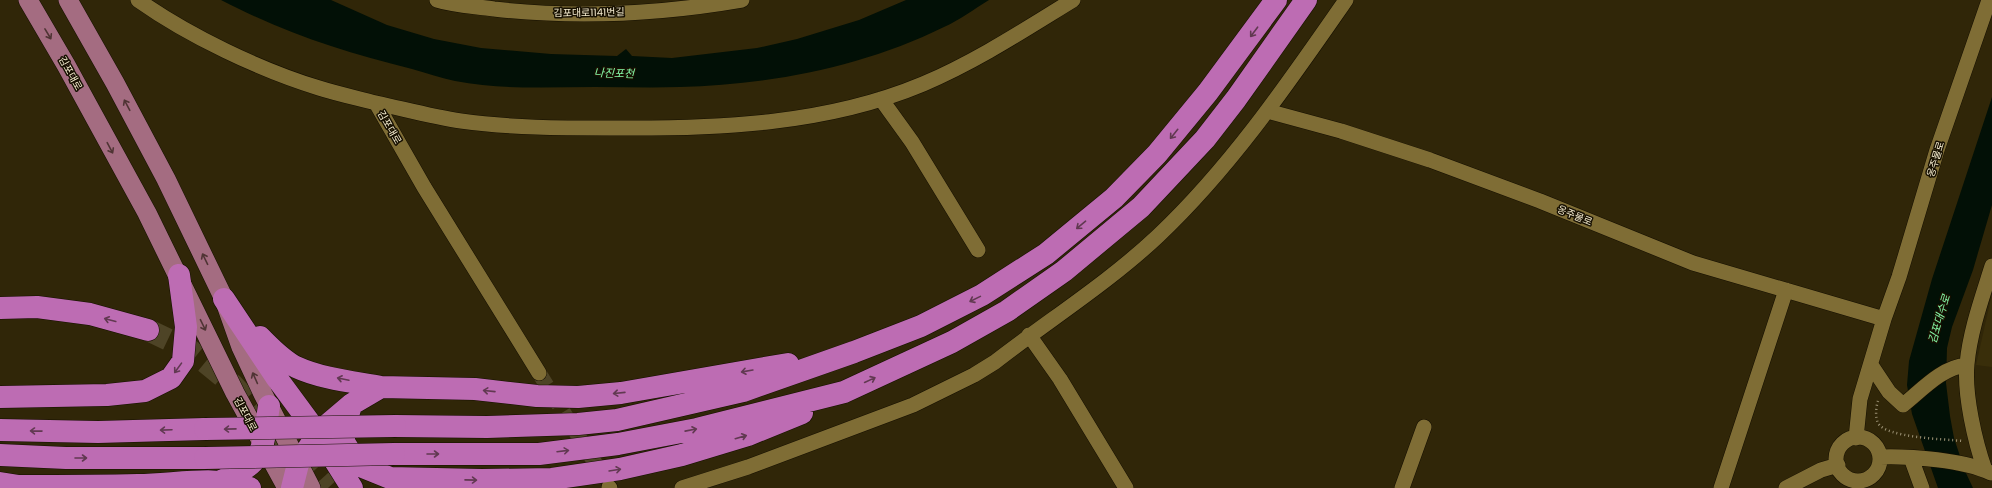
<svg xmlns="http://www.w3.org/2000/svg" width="1992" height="488" font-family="Poppins,'Noto Sans KR',sans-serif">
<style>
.built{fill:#392e0a}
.water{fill:#021006}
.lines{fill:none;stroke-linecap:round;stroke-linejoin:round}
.minor-tunnel{stroke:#4e4426;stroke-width:15;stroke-dasharray:15 8;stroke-linecap:butt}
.highway-tunnel{stroke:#4e4426;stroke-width:22;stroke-dasharray:22 11;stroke-linecap:butt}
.minor-casing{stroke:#150f01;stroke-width:16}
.major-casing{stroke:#150f01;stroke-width:20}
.highway-casing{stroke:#150f01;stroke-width:23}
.path{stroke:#9d9376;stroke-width:2.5;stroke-dasharray:1 3;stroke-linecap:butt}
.minor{stroke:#7f6d35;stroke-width:15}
.major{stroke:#a46c81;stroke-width:19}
.highway{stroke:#bd6cb3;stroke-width:22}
.highway-bridge-casing{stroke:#150f01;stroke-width:23;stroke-linecap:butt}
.highway-bridge{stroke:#bd6cb3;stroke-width:22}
.oneway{stroke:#613951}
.oneway2{stroke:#4f3434}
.labels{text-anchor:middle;stroke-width:3;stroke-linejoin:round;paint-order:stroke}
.street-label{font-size:10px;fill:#f7eed1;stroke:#160f00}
.water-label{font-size:11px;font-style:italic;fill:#85f9a7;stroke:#160f00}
</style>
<rect width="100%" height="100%" fill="#302608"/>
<path class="built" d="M 1992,294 L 1992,367 L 1976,365 Z"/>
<path class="water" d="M 221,0 L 331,0 L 387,25 L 434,39 L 481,48 L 551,54 L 617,56 L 626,49 L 632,56 L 672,58 L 757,48 L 797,39 L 859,20 L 906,0 L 989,0 C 974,9 960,20 944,27 C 863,67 769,85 680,87 C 652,88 623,87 595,87 C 549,87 501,90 455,81 C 441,78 427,73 412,69 C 343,52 285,33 221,0 Z
M 1992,97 L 1992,205 L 1973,270 L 1952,327 L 1947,348 L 1946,383 L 1950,416 L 1954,438 L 1965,471 L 1973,488 L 1938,488 L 1912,414 L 1907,385 L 1909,361 L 1932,279 Z"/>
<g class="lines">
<path class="minor-tunnel" d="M 539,373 L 605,479"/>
<path class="highway-tunnel" d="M 148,330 L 190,350 L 232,384 L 328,488"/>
<defs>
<path id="minor" d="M 138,0 C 189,36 260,70 319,88 C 338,94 357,98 376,103 L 424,187 L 539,373
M 437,0 C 456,6 475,6 494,9 C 575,18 661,14 742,0
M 881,99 L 912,142 L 978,250
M 376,103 C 404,109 433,117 461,121 C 511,128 561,128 611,128 C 716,129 825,125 923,84 C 977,61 1024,30 1073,0
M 1267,111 L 1341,131 L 1430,160 L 1540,201 L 1693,263 L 1884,319
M 1029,335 L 1060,379 L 1126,488
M 1871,365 L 1889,392 L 1903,405 C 1922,390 1941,368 1966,365
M1836 459a22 22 0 1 1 44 0a22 22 0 1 1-44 0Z
M 1856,438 L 1860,399 L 1884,319 L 1899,277 L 1937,150 L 1989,0
M 1880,457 C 1911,456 1964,460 1991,473
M 1911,458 L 1922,488
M 1985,470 C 1975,442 1964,394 1967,364 C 1970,331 1982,298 1992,266
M 609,487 L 610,488
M 682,488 L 748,467 L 913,405 L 974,375 L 995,362 C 1049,320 1108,283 1158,236 C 1231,167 1289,82 1346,0
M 1402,488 L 1424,427
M 1721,488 L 1786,290
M 1786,488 L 1821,470 L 1838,465"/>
<path id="major" d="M 28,0 L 66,65 L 147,213 L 235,393 L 287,488
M 68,0 L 115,83 L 166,179 L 224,299 L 241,347 L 263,394 L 311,488"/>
<path id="highway" d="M 224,299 L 276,377 L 318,434 L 352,488
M 0,308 L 37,307 L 90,314 L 148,330
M 260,337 C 271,348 282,360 296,367 C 322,379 354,382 381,387
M 0,397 L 107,395 L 145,391 L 171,378 L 183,361 L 186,327 L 179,275
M 350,409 L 344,428 L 344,442 L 352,455 L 363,467 L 390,478 L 482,480 L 552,479 L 620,469 L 682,455 L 748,435 L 802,413
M 395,426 L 487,427 L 578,424 L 617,420 L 743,391 L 854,352 L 921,326 L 982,295 L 1046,254 L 1114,198 L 1157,154 L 1208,92 L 1276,0
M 0,430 L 98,432 L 205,429
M 394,454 L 539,454 L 618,444 L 697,429 L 844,392 L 952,342 L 1007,311 L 1064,271 L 1141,207 L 1205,139 L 1236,99 L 1306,0
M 0,455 L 66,458 L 205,458
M 219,482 C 231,476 249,469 256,458 C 266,445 266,422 269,406
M 0,483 L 19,486 C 58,486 98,486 138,485 C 174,485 216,475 250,488
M 292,488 L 298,464 L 319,432 L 352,404 L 381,387 L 475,389 L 537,396 L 578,397 L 621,393 L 788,364"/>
</defs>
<use href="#minor" class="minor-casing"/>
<use href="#major" class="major-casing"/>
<use href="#highway" class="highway-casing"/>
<path class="path" d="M 1878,401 C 1876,407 1875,416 1878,423 C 1886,438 1945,439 1963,441"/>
<use href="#minor" class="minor"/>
<use href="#major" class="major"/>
<use href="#highway" class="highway"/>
<defs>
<path id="highway-bridge" d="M 205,429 L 395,426
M 205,458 L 394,454"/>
</defs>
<use href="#highway-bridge" class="highway-bridge-casing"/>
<use href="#highway-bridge" class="highway-bridge"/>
</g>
<defs><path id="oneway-shaft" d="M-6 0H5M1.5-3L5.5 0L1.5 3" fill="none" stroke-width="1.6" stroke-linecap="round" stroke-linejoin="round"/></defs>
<g class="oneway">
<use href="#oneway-shaft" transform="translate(1254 32) rotate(127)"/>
<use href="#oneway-shaft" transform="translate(1174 134) rotate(129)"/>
<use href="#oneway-shaft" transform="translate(1081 225) rotate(140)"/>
<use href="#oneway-shaft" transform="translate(975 299) rotate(154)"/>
<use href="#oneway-shaft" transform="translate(110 320) rotate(-165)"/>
<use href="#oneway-shaft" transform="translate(178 368) rotate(126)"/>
<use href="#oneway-shaft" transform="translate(747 371) rotate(170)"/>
<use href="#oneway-shaft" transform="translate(343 379) rotate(-168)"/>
<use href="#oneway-shaft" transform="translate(870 380) rotate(-25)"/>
<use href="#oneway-shaft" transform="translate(489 391) rotate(-174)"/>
<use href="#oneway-shaft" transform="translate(619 393) rotate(174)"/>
<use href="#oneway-shaft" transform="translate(230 429) rotate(179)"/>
<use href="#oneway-shaft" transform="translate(166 430) rotate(178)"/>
<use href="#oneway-shaft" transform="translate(691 430) rotate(-11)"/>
<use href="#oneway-shaft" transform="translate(36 431) rotate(-179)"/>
<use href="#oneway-shaft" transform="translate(741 437) rotate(-16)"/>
<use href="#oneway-shaft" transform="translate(563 451) rotate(-7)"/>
<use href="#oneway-shaft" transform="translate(433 454)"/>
<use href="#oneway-shaft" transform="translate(81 458)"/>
<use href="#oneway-shaft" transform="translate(615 470) rotate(-9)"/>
<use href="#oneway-shaft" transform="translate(471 480) rotate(1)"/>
</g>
<g class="oneway2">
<use href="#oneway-shaft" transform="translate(48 34) rotate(59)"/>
<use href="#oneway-shaft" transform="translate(127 105) rotate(-118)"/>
<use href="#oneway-shaft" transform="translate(110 148) rotate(62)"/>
<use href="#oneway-shaft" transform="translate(205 259) rotate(-116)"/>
<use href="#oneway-shaft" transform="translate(203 325) rotate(64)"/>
<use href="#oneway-shaft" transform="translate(255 378) rotate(-114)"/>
</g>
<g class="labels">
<g class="street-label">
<text transform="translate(589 12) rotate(-1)" y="4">김포대로1141번길</text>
<text transform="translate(71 73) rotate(61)" y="4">김포대로</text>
<text transform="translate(390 127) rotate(60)" y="4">김포대로</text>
<text transform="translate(1935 159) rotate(-73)" y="4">옹주물로</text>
<text transform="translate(1575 215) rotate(22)" y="4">옹주물로</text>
<text transform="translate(246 414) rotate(62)" y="4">김포대로</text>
</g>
<g class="water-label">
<text transform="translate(614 73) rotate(2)" y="4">나진포천</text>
<text transform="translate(1939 319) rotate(-73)" y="4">김포대수로</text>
</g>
</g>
</svg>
